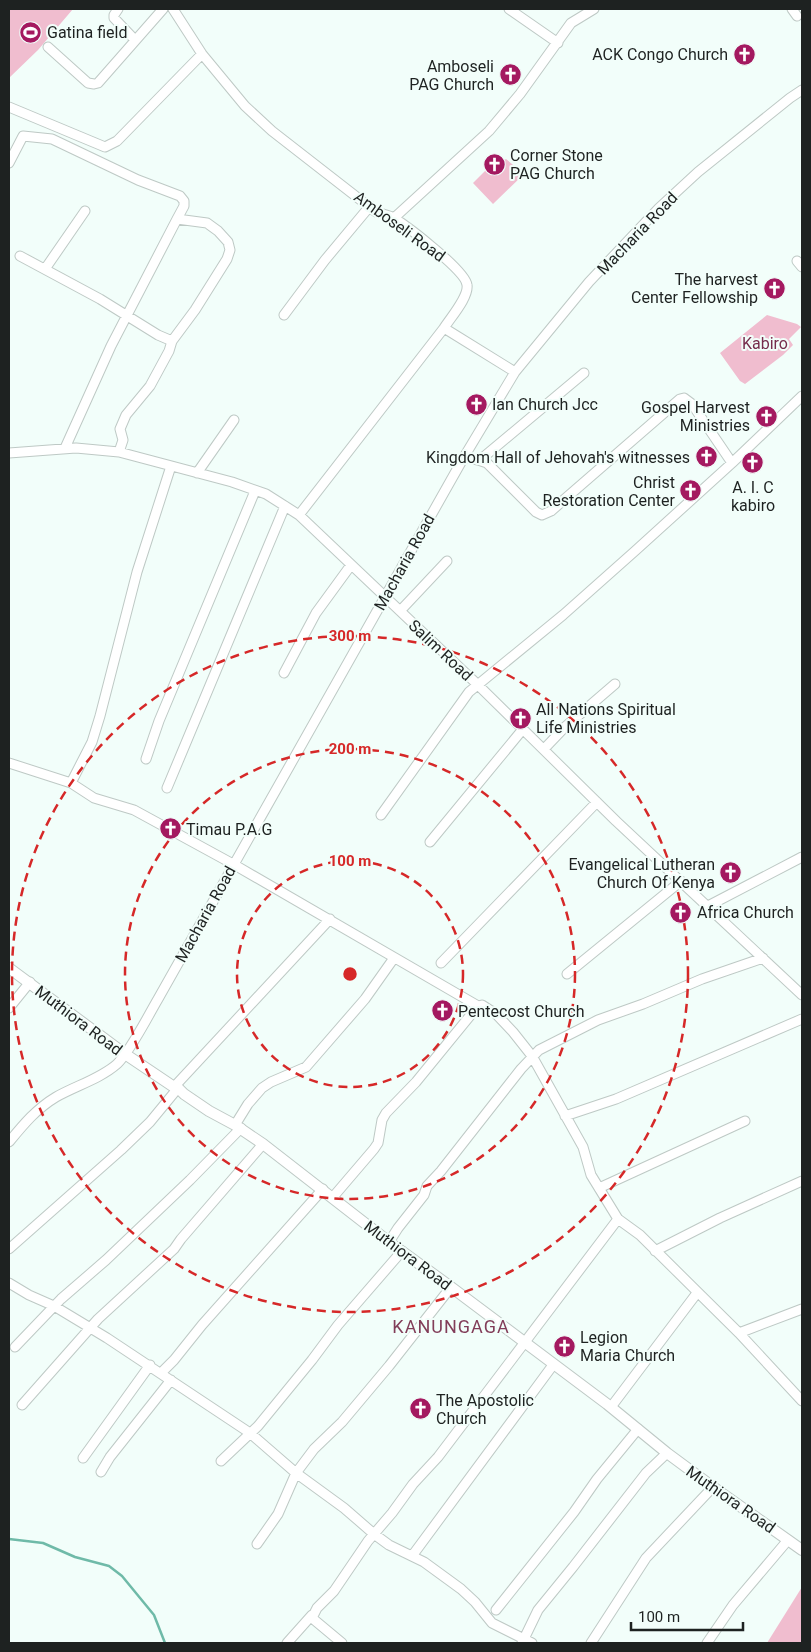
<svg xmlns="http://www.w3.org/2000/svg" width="811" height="1652" font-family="Roboto,sans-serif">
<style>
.green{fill:#f0bdcf}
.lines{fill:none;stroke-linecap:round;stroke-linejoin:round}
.stream{stroke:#6fbaa8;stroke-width:2.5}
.minor-casing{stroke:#bec9c5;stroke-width:11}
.tertiary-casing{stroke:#bec9c5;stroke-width:12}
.minor{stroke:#fff;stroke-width:9}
.tertiary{stroke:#fff;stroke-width:10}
.ring{fill:none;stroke:#d62828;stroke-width:2.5;stroke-dasharray:9 6}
.labels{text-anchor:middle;stroke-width:4;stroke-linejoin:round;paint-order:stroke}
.poi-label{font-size:16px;fill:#1e2221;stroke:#f2fefa;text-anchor:start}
.street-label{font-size:16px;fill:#1e2221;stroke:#f2fefa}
.park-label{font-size:16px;fill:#762c4c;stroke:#f2fefa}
.neighbourhood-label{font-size:18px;letter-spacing:1px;fill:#823d59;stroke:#f2fefa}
.centre{fill:#d62828;stroke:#f2fefa;stroke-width:2.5}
.ring-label{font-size:15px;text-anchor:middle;font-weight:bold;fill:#d62828;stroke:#f2fefa;stroke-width:4;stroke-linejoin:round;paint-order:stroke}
</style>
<rect width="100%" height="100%" fill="#f2fefa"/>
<path class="green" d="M 9,9 L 73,9 L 38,50 L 9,78 Z
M 497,159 L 501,162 L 506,159 L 524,174 L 493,204 L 473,183 Z
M 767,315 L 797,324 L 801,327 L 789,339 L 793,345 L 783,355 L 745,384 L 740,381 L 720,353 Z
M 802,1587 L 802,1643 L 767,1643 Z"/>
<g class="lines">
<path class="stream" d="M 9,1539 L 43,1543 L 75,1557 L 109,1566 L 122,1576 L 154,1615 L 165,1643"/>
<defs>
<path id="minor" d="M 118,9 L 114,15 L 114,18 L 135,40
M 173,9 L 202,54 L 245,106 L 272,131 L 376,212 C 382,214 389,215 394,218 C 408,227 466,271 467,285 C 469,297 451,317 444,328 L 299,515
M 509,9 L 558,43
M 792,9 L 797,16
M 48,47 L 88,83 L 94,84 L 98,83 L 163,9
M 9,107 L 105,147 L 117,141 L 202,54
M 9,163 L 23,136 L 52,139 L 138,180 L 180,196 L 184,201 L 184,206 L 177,219 L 111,346 L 65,448
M 394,218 L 489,131 L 520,94 L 571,23 L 594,9
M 20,256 L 100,299 L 158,335 L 172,341
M 797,261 L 802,267
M 45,269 L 85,211
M 284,315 L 325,260 L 370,206
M 444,328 L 515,372
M 119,452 L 123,440 L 120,429 L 126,415 L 150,386 L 169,351 L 172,341 L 195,310 L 227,259 L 230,250 L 228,242 L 218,231 L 207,223 L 177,219
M 9,453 L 76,448 L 119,452 L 232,482 L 266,494 L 299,515 L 478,685 L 616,821 L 802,995
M 464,457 L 478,460 L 487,463 L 536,512 L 542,515 L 551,511 L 680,399 L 684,398 L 692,404 L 732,463 L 802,396
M 480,460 L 584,373
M 197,473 L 234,420
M 400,611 L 447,561
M 284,673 L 316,613 L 351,565
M 544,749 L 565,727 L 615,684
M 146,759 L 159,721 L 255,491
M 9,763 L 71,783 L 92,742 L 100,716 L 137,572 L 171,466
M 71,783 L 94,798 L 134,810 L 233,864 L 478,1006 L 482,1005 L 496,1014 L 513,1032 L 532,1056 L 583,1147 L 591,1175 L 618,1219 L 640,1235 L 739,1333 L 802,1401
M 167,788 L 285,506
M 381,815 L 469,692 L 563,615 L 635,551 L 732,463
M 430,842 L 523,729
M 708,906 L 802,857
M 441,963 L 597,802
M 567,974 L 681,881
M 9,1008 L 30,982
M 174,1087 L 330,919
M 565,1116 L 616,1099 L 802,1019
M 235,1125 L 248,1104 L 262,1088 L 271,1082 L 306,1067 L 365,999 L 394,958
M 9,1142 C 23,1125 36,1109 56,1097 C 75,1086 100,1079 117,1064 C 130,1052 148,1016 158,999 L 464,457 L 515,372 L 589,282 L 659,208 L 698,172 L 790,98 L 802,90
M 599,1188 L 745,1121
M 333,1197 L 374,1149 L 378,1143 L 382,1120 L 386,1113 L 416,1082 L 478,1006
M 389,1242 L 398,1228 L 424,1195 L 427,1186 L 441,1171 L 521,1069 L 539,1050 L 598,1020 L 643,1004 L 702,979 L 763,958
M 9,1249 L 121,1150 L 150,1122 L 178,1088
M 655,1251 L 720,1218 L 802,1181
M 9,1283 L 29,1295 L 54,1306 L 107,1338 L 250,1433 L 296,1473 L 344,1508 L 374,1534 L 389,1545 L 424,1562 L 461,1589 L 475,1602 L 492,1623 L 532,1643
M 739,1333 L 802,1309
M 15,1347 L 61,1299 L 106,1260 L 190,1180 L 241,1128
M 161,1373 L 174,1360 L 202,1325 L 323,1189
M 22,1405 L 98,1319 L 174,1249 L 181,1239 L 263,1144
M 611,1407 L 697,1293
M 83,1458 L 150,1365
M 221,1461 L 258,1426 L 312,1360 L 338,1325 L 402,1251
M 101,1472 L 110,1457 L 171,1380
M 257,1544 L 278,1514 L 296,1473 L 314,1449 L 342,1422 L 389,1366 L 451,1287
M 412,1556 L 553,1365
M 496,1610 L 574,1512 L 597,1479 L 638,1429
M 287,1643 L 312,1615
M 342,1643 L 312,1618 L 317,1608 L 334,1591 L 368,1541 L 392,1513 L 413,1484 L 438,1457 L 618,1219
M 522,1643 L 538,1610 L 573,1567 L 646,1473 L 667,1453
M 591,1643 L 646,1558 L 713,1487
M 707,1643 L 733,1605 L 788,1540"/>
<path id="tertiary" d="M 9,968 L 125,1054 L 174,1087 L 178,1088 L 184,1094 L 209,1111 L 235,1125 L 263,1144 L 389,1242 L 451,1287 L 607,1404 L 667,1453 L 713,1487 L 802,1550"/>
</defs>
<use href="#minor" class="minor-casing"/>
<use href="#tertiary" class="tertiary-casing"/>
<use href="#minor" class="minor"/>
<use href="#tertiary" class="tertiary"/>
</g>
<g class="ring">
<circle cx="350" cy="974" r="113"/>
<circle cx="350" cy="974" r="225"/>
<circle cx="350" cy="974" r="338"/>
</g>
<defs>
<symbol id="stadium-disc" viewBox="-11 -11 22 22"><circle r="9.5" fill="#a41960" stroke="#f2fefa"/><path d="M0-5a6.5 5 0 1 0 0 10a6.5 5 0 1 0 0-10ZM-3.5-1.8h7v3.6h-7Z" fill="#fff"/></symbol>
<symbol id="church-disc" viewBox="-11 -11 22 22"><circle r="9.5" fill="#a41960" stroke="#f2fefa"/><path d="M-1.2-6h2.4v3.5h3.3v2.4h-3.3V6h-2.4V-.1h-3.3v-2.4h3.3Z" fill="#fff"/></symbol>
</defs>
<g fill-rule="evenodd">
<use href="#stadium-disc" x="18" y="20" width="25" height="25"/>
<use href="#church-disc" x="732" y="42" width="25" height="25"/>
<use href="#church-disc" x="498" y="62" width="25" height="25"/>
<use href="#church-disc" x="482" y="152" width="25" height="25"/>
<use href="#church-disc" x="762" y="276" width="25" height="25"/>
<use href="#church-disc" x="464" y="392" width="25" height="25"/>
<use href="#church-disc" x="754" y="404" width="25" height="25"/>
<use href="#church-disc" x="694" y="444" width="25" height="25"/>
<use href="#church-disc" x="740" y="450" width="25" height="25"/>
<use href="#church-disc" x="678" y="478" width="25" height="25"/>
<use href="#church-disc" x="508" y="706" width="25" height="25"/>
<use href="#church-disc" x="158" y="816" width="25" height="25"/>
<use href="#church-disc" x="718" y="860" width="25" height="25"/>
<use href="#church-disc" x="668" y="900" width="25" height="25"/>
<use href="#church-disc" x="430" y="998" width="25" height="25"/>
<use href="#church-disc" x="552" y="1334" width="25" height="25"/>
<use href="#church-disc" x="408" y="1396" width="25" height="25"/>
</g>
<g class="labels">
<g class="poi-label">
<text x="47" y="38">Gatina field</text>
<text x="728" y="60" text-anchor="end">ACK Congo Church</text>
<text x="494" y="72" text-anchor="end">Amboseli<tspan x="494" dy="18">PAG Church</tspan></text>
<text x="510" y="161">Corner Stone<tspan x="510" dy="18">PAG Church</tspan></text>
<text x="758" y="285" text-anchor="end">The harvest<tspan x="758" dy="18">Center Fellowship</tspan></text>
<text x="492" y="410">Ian Church Jcc</text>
<text x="750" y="413" text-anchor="end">Gospel Harvest<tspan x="750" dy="18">Ministries</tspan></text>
<text x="690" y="463" text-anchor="end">Kingdom Hall of Jehovah's witnesses</text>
<text x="675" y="488" text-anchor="end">Christ<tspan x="675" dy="18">Restoration Center</tspan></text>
<text x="753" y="493" text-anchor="middle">A. I. C<tspan x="753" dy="18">kabiro</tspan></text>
<text x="536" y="715">All Nations Spiritual<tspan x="536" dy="18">Life Ministries</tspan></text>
<text x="186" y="835">Timau P.A.G</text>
<text x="715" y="870" text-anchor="end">Evangelical Lutheran<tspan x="715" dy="18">Church Of Kenya</tspan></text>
<text x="697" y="918">Africa Church</text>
<text x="458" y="1017">Pentecost Church</text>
<text x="580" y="1343">Legion<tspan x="580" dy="18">Maria Church</tspan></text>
<text x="436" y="1406">The Apostolic<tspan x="436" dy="18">Church</tspan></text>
</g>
<g class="street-label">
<text transform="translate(400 226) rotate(36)" y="6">Amboseli Road</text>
<text transform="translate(637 233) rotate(-46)" y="6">Macharia Road</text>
<text transform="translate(404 562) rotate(-61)" y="6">Macharia Road</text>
<text transform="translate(441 650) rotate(43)" y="6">Salim Road</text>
<text transform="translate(205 914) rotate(-61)" y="6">Macharia Road</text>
<text transform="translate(79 1020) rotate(37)" y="6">Muthiora Road</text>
<text transform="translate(408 1255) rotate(37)" y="6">Muthiora Road</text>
<text transform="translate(731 1499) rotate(35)" y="6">Muthiora Road</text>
</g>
<g class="park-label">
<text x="765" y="349">Kabiro</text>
</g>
<g class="neighbourhood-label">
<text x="451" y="1333">KANUNGAGA</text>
</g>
</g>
<circle cx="350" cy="974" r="8" class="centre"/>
<g class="ring-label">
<text x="350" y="641">300 m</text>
<text x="350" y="754">200 m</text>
<text x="350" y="866">100 m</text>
</g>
<rect width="811" height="1652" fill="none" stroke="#1e2221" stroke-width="20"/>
<path d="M631 1622v8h112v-8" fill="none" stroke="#1e2221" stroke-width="2.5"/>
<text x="638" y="1622" font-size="15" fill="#1e2221" stroke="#f2fefa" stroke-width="4" paint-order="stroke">100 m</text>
</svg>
